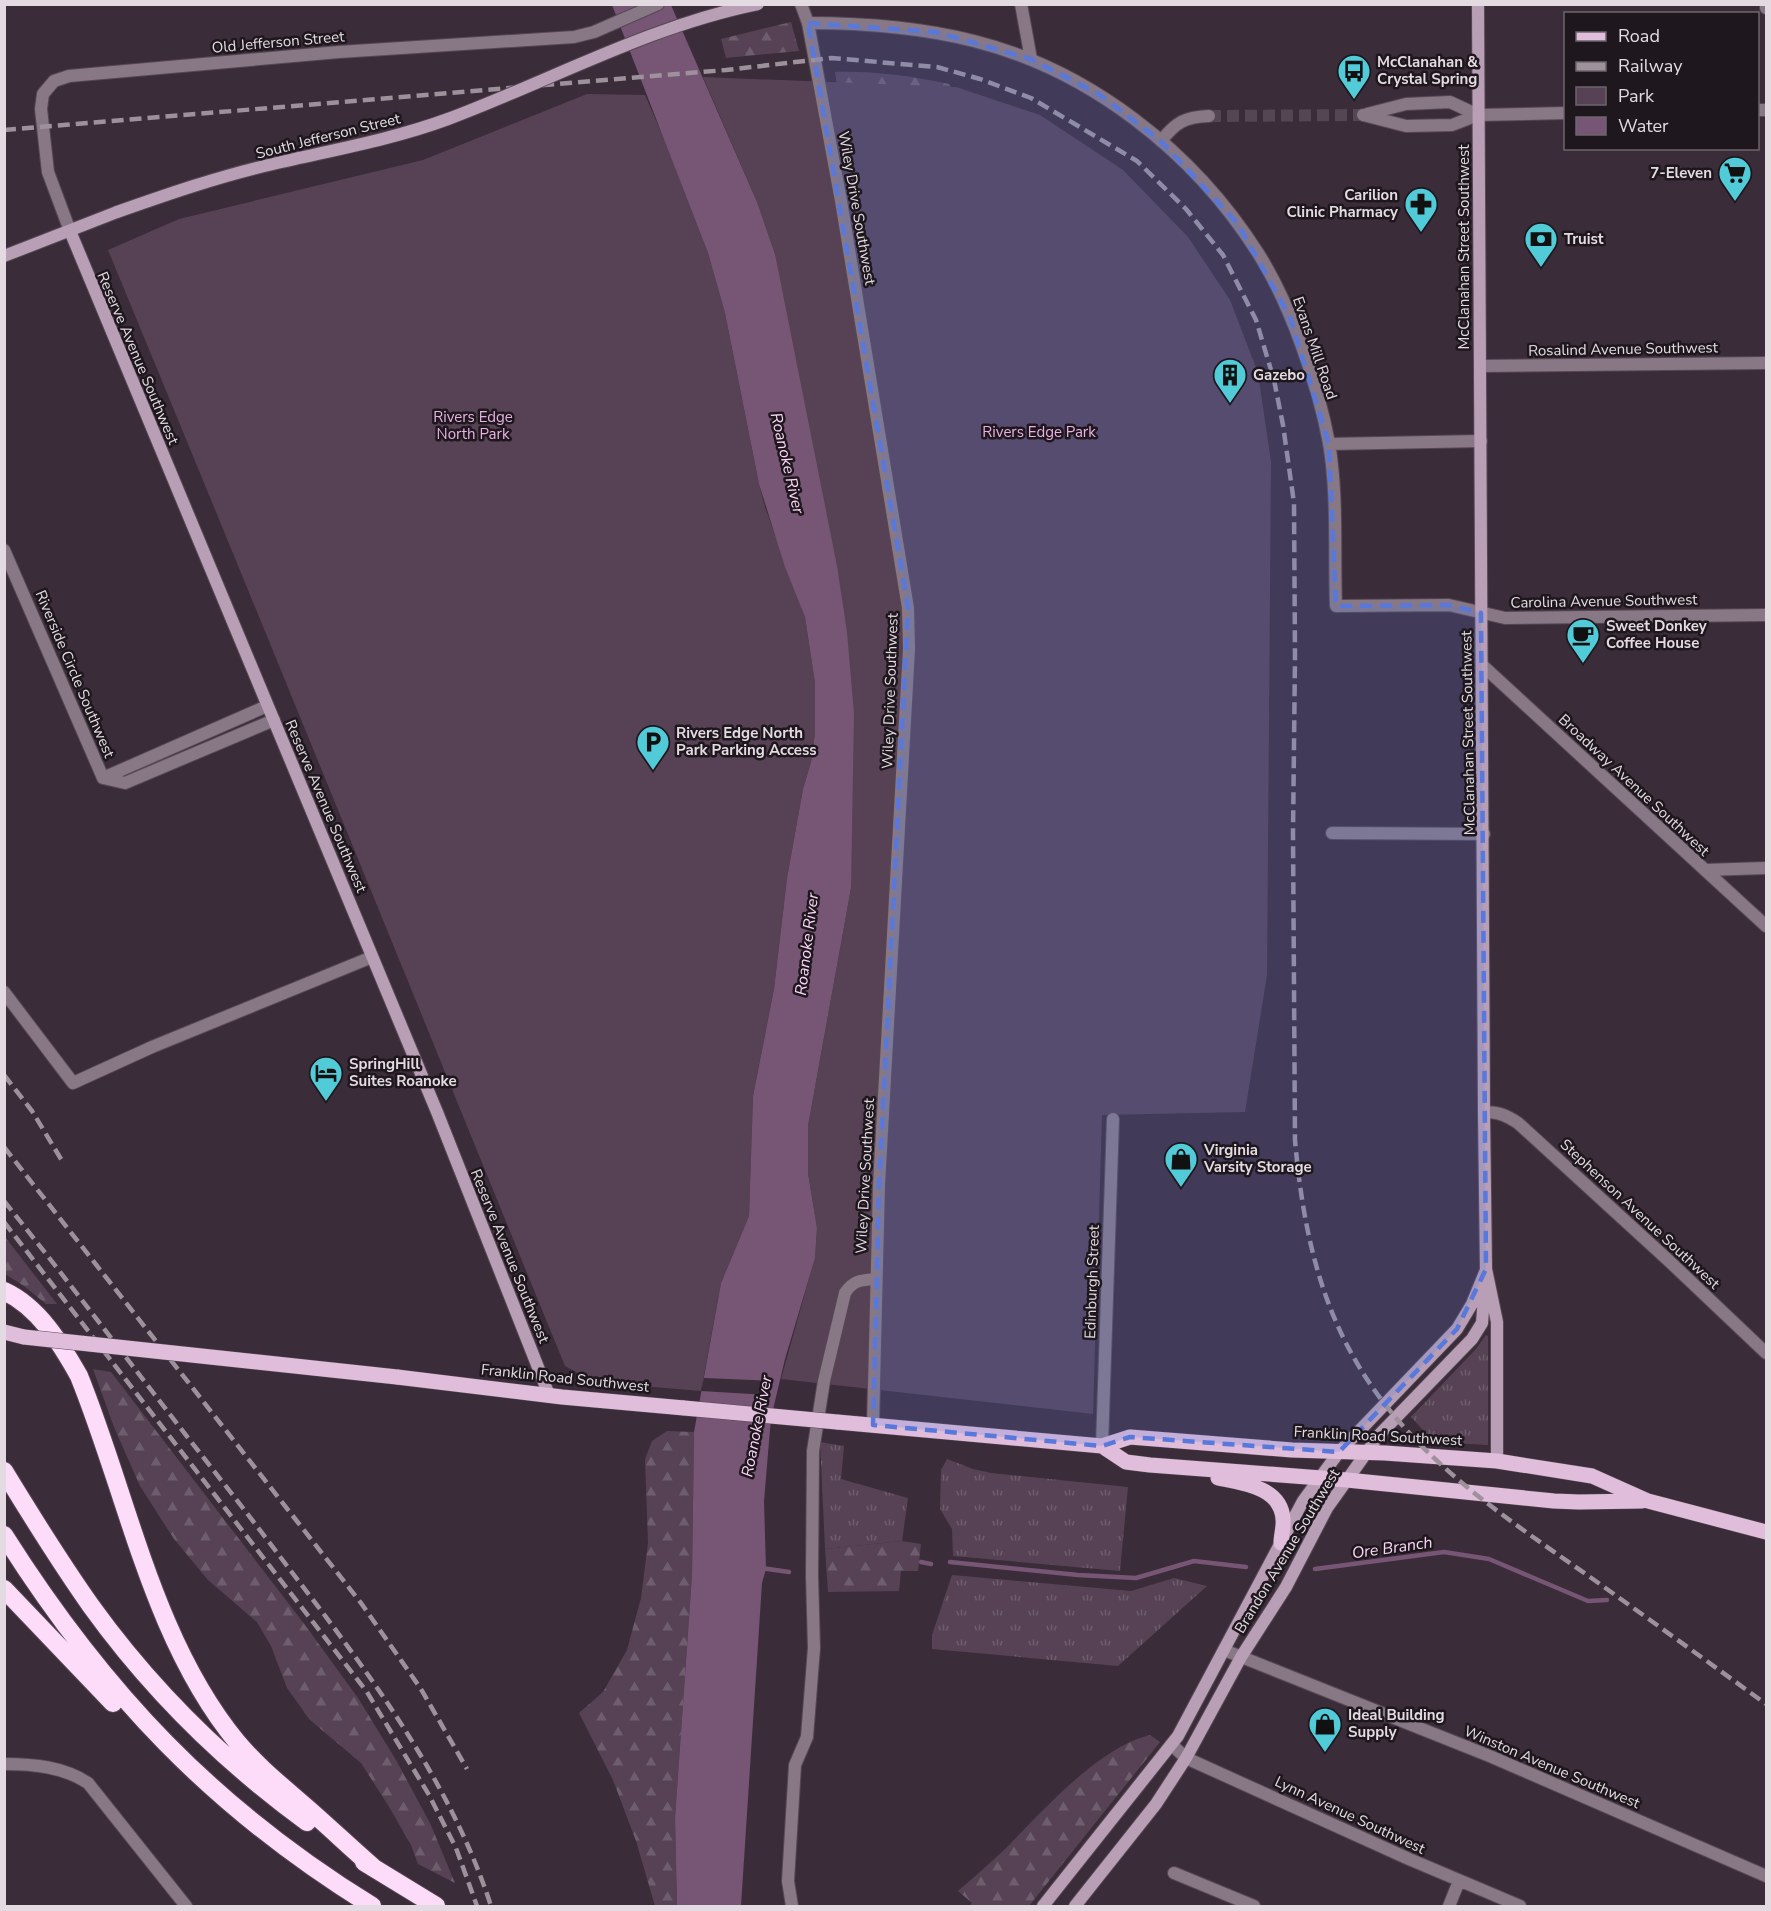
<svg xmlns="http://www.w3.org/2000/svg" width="1771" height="1911" font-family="'Nunito Sans',sans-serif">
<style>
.grass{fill:url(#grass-tufts)}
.forest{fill:url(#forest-firs)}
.park{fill:#564254}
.water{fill:#775574}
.pier{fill:#3b2c39}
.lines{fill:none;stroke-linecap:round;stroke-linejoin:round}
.stream{stroke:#775574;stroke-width:4.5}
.minor-tunnel{stroke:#544652;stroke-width:12;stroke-dasharray:12 6;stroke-linecap:butt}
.minor-casing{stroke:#564854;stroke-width:14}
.tertiary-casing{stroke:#564854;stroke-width:14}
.secondary-casing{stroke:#564854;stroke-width:14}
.primary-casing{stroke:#564854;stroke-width:16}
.motorway-casing{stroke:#564854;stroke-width:20}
.minor{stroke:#887886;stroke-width:12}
.tertiary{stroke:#887886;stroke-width:12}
.secondary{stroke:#b99fb6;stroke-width:12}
.primary{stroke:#dfbddb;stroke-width:15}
.motorway{stroke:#fcdcf9;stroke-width:18}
.rail{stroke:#9d919b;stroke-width:4.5;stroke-dasharray:12 6;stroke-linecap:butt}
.secondary-bridge-casing{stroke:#564854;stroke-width:14;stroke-linecap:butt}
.primary-bridge-casing{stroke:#564854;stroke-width:16;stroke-linecap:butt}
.secondary-bridge{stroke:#b99fb6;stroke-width:12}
.primary-bridge{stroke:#dfbddb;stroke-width:15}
.marked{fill:#5878db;fill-opacity:0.2;stroke:#5878db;stroke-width:4.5;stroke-dasharray:12 8;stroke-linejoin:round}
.labels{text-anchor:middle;stroke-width:5;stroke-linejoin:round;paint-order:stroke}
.street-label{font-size:15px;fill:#e3dae2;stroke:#1e171d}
.poi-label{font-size:15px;font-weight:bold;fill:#e3dae2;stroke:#1e171d;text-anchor:start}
.park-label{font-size:15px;fill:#ebb1e5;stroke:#1e171d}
.water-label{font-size:16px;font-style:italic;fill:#fad6f6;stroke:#1e171d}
</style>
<defs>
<pattern id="grass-tufts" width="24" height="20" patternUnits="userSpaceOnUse" patternTransform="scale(1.5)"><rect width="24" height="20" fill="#564254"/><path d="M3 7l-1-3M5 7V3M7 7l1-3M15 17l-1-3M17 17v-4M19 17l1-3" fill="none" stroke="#6e5d6c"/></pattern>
<pattern id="forest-firs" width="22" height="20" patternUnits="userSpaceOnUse" patternTransform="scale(1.5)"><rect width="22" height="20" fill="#564254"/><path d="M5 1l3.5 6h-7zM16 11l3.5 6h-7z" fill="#6e5d6c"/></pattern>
</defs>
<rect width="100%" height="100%" fill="#3b2c39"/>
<path class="grass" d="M 1486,1335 L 1488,1336 L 1488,1445 L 1434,1442 L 1411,1417 L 1476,1349 Z
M 820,1442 L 844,1446 L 841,1479 L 908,1498 L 902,1541 L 825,1549 Z
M 947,1459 L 973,1469 L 991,1473 L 1128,1487 L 1120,1571 L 953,1556 L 952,1529 L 940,1509 L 941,1470 Z
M 952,1575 L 1131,1591 L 1174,1578 L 1207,1586 L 1118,1666 L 932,1649 L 932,1635 Z"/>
<path class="forest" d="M 791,22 L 799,51 L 726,58 L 721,39 Z
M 835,72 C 873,71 911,76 949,84 L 958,98 L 844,134 Z
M 4,1237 L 5,1237 L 57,1304 L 46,1304 L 24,1286 L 5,1274 Z
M 93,1369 L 111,1372 L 305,1625 L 358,1698 L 396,1760 L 430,1823 L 455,1883 L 418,1864 L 411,1845 L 388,1805 L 361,1763 L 310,1720 L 287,1688 L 271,1646 L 257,1622 L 208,1580 L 174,1539 L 140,1486 L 114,1427 Z
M 667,1431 L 694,1432 L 692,1575 L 675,1818 L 677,1906 L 655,1906 L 636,1841 L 613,1780 L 579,1713 L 603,1692 L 627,1650 L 641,1598 L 648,1543 L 645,1459 L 652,1441 Z
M 902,1541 L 921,1544 L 918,1571 L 901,1571 L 899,1591 L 828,1592 L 825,1549 Z
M 1150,1735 L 1160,1742 L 1029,1906 L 969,1906 L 972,1903 L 958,1891 C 973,1878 988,1865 1003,1851 C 1040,1814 1098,1747 1150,1735 Z"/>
<path class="park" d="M 703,77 L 956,87 L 1040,115 L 1123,170 L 1188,237 L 1230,300 L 1258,373 L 1271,462 L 1267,975 L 1245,1112 L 1102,1115 L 1093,1414 L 781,1379 L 815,1257 L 817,1228 L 808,1173 L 808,1126 L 851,888 L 775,254 L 757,202 Z
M 587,94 L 645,95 L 665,141 L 708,253 L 725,313 L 759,484 L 765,507 L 805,617 L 815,683 L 815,733 L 811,762 L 803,789 L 787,878 L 774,989 L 753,1096 L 749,1216 L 721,1283 L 701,1391 L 594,1382 L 565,1366 C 413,994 262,622 108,250 L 179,219 L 423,160 Z"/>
<path class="water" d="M 612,5 L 671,5 L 757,202 L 775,254 L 837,566 L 847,632 L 854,714 L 851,888 L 808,1126 L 808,1173 L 817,1228 L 815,1258 L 785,1359 L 771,1418 L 764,1501 L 766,1569 L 762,1583 L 741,1906 L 677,1906 L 675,1818 L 692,1575 L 694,1432 L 721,1283 L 749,1216 L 753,1096 L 774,989 L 787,878 L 803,789 L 811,762 L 815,733 L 815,683 L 805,617 L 785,567 L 759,484 L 725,313 L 708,253 Z"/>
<path class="pier" d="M 704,1378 L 773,1381 L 769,1395 L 701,1391 Z"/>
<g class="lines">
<path class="stream" d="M 921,1562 L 931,1564
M 950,1562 L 1078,1575 L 1136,1578 L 1194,1561 L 1246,1567
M 761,1568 L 789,1572
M 1315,1569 L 1444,1552 L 1489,1559 L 1588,1601 L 1607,1600"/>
<path class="minor-tunnel" d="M 1209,116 L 1363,115"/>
<defs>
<path id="minor" d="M 1021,4 L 1031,59
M 1766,4 L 1766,8
M 808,23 C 864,23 919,27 974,41 C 1090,70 1194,152 1258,253 C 1290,303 1318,384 1329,443 C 1338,496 1334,552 1336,606 L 1449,605 L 1505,618 L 1766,615
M 1758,110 L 1766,110
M 1367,114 L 1406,104 L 1450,102 L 1478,115
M 1363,115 L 1406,126 L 1452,125 L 1478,115 L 1566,113
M 1161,141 C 1176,122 1185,117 1209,116
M 1480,366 L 1766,363
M 1329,444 L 1481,441
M 4,550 L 103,778
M 103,778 L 125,783 L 274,720
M 103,778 L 267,706
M 1332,833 L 1484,834
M 1705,870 L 1766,868
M 4,992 L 73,1083 L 152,1047 L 372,957
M 1484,1112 C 1498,1112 1506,1115 1518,1123 L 1668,1260 L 1766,1353
M 1102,1446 L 1113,1119
M 1224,1650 L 1492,1757 L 1766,1876
M 1172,1745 L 1186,1758 L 1409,1859 L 1520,1906
M 4,1764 C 34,1764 64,1767 88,1783 L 186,1906
M 1174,1873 L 1254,1906
M 792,1906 L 788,1881 L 795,1765 L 807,1737 L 814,1648 L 812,1576 L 813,1451 L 824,1381 L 845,1293 C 853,1280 862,1280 876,1279
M 1449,1906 L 1459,1881"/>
<path id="tertiary" d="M 801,4 L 808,23 L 841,201 L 908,608 L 909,649 L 879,1185 L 873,1425
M 70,231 L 48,172 L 41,109 L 43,94 L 54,81 L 69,76 L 339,52 L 574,37 L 594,32 L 658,4
M 1482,665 L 1766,926"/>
<path id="secondary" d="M 1478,4 L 1484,1112 L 1486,1269 L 1497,1322 L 1497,1461
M 70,231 L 437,1112 L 549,1395
M 4,256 L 117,212
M 1043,1906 L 1178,1736 L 1303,1501 L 1339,1452 L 1457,1329 L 1472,1304 L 1486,1270
M 1075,1906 L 1156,1804 L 1186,1758 L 1241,1657 L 1286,1587 L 1327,1508 L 1347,1480 L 1379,1435 L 1472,1339 L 1482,1323 L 1485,1285"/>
<path id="primary" d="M 4,1332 L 24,1337
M 397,1377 L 562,1397 L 684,1408
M 837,1422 L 1102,1446 L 1130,1437 L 1292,1450 L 1385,1453 L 1497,1461 L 1592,1476 L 1648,1501 L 1766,1532
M 1102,1446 L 1126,1462 L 1150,1465 L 1347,1480 L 1554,1501 L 1579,1502 L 1642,1501
M 1218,1478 C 1242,1483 1281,1487 1283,1519 C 1284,1527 1281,1535 1281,1543"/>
<path id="motorway" d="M 4,1291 C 39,1307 61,1344 79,1376 C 128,1497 153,1640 237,1742 C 258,1767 282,1786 306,1807 C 329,1827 351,1848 374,1868
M 4,1471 C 32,1517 60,1562 91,1606 C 150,1688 225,1762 307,1822
M 4,1535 C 104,1693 213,1808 372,1906
M 4,1589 L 113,1703
M 364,1862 L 436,1906"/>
</defs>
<use href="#minor" class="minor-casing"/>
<use href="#tertiary" class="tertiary-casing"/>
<use href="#secondary" class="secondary-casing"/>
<use href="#primary" class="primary-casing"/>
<use href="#motorway" class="motorway-casing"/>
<use href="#minor" class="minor"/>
<use href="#tertiary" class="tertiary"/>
<use href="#secondary" class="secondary"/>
<use href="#primary" class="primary"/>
<use href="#motorway" class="motorway"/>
<path class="rail" d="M 4,130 L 726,70 L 831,58 L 937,67 L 980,79 L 1031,98 L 1137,161 L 1186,209 L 1223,255 L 1256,320 L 1274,380 L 1283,425 L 1294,503 L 1295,657 L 1293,833 L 1295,1140 C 1302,1221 1318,1302 1363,1373 C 1418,1461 1506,1518 1590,1577 C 1649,1619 1708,1662 1766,1704
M 4,1075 L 32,1111 L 64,1164
M 4,1147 L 361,1603 L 421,1689 L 467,1769
M 4,1201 C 78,1293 148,1387 221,1480 C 256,1524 289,1569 323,1613 C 391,1704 456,1798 491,1906
M 4,1222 L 367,1692 L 429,1795 L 456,1848 L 477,1906"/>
<defs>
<path id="secondary-bridge" d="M 117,212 C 168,194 220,176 273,164 C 332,150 391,140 448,119 C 552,80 649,26 758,4"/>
<path id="primary-bridge" d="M 24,1337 L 397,1377
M 684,1408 L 837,1422"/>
</defs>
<use href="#secondary-bridge" class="secondary-bridge-casing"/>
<use href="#primary-bridge" class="primary-bridge-casing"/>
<use href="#secondary-bridge" class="secondary-bridge"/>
<use href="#primary-bridge" class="primary-bridge"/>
</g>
<path class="marked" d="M 808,23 L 936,32 L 1031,59 L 1099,94 L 1161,141 L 1238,224 L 1290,317 L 1329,444 L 1336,606 L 1449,605 L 1481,613 L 1486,1269 L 1457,1329 L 1339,1452 L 1130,1437 L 1102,1446 L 873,1425 L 879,1185 L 908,608 Z"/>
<defs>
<symbol id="bus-pin" viewBox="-11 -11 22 30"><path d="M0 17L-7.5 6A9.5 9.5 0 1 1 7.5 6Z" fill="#52cbd9" stroke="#1e171d"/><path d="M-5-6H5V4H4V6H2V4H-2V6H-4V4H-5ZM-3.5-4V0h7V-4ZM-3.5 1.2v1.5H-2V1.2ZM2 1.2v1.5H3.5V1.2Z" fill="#111"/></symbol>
<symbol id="supermarket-pin" viewBox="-11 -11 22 30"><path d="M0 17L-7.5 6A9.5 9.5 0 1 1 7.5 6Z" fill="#52cbd9" stroke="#1e171d"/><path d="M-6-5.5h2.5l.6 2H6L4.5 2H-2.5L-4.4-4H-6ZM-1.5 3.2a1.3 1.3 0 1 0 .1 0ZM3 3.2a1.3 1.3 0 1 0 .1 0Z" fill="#111"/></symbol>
<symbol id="pharmacy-pin" viewBox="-11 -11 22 30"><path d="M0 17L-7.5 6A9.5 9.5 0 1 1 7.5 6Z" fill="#52cbd9" stroke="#1e171d"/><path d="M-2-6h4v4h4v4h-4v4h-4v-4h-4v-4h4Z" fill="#111"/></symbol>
<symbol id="bank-pin" viewBox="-11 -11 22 30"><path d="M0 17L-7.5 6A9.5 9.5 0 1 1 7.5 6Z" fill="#52cbd9" stroke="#1e171d"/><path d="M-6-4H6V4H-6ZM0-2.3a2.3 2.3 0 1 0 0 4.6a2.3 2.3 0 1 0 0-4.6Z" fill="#111"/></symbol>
<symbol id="building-pin" viewBox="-11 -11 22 30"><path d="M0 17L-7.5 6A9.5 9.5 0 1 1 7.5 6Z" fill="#52cbd9" stroke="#1e171d"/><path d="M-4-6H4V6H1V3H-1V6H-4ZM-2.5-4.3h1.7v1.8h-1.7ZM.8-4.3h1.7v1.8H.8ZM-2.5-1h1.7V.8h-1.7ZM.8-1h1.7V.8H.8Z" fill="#111"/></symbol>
<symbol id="cafe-pin" viewBox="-11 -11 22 30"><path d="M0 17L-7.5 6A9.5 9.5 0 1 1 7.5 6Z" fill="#52cbd9" stroke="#1e171d"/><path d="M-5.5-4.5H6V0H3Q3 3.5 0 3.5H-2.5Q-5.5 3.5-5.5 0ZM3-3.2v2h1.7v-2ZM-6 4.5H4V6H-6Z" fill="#111"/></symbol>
<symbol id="parking-pin" viewBox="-11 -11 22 30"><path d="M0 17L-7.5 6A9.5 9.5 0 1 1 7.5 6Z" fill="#52cbd9" stroke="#1e171d"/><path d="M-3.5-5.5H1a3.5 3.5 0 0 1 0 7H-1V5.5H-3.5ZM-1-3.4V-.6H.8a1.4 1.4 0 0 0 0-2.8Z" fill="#111"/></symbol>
<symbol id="hotel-pin" viewBox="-11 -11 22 30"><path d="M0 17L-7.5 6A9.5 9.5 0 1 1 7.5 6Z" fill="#52cbd9" stroke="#1e171d"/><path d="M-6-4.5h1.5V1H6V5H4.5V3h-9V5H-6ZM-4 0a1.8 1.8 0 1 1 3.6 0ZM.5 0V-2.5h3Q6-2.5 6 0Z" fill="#111"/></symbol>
<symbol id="shop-pin" viewBox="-11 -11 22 30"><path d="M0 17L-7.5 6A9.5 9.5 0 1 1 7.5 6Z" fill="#52cbd9" stroke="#1e171d"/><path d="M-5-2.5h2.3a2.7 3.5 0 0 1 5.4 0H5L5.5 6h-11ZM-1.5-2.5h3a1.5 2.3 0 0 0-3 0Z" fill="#111"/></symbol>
</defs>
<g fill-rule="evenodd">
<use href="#bus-pin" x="1335" y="52" width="38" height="52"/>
<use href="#supermarket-pin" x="1716" y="154" width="38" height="52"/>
<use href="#pharmacy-pin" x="1402" y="185" width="38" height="52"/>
<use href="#bank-pin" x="1522" y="220" width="38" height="52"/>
<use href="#building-pin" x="1211" y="356" width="38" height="52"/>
<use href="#cafe-pin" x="1564" y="616" width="38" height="52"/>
<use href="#parking-pin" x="634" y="723" width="38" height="52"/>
<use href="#hotel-pin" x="307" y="1054" width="38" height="52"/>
<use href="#shop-pin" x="1162" y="1140" width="38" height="52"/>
<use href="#shop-pin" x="1306" y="1705" width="38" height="52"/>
</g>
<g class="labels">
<g class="street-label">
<text transform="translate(278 42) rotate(-5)" y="5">Old Jefferson Street</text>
<text transform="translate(328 136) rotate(-14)" y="5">South Jefferson Street</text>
<text transform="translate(857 208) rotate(80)" y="5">Wiley Drive Southwest</text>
<text transform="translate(1464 247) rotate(-90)" y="5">McClanahan Street Southwest</text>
<text transform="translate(1315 348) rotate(71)" y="5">Evans Mill Road</text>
<text transform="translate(1623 349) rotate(-1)" y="5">Rosalind Avenue Southwest</text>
<text transform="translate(138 358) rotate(67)" y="5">Reserve Avenue Southwest</text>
<text transform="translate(1604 601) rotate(-1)" y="5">Carolina Avenue Southwest</text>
<text transform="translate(75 674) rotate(67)" y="5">Riverside Circle Southwest</text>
<text transform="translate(890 691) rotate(-88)" y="5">Wiley Drive Southwest</text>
<text transform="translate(1468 733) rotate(-91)" y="5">McClanahan Street Southwest</text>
<text transform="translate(1634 785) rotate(43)" y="5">Broadway Avenue Southwest</text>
<text transform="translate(326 806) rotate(67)" y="5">Reserve Avenue Southwest</text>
<text transform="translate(865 1176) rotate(-87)" y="5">Wiley Drive Southwest</text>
<text transform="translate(1640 1214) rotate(43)" y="5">Stephenson Avenue Southwest</text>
<text transform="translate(510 1256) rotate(68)" y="5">Reserve Avenue Southwest</text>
<text transform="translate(1092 1282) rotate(-88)" y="5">Edinburgh Street</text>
<text transform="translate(565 1378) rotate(6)" y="5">Franklin Road Southwest</text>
<text transform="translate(1378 1436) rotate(3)" y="5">Franklin Road Southwest</text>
<text transform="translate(1287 1551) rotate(-59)" y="5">Brandon Avenue Southwest</text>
<text transform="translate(1552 1767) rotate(23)" y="5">Winston Avenue Southwest</text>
<text transform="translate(1350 1815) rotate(25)" y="5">Lynn Avenue Southwest</text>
</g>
<g class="poi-label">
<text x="1377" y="67">McClanahan &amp;<tspan x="1377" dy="17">Crystal Spring</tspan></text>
<text x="1712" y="178" text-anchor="end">7-Eleven</text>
<text x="1398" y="200" text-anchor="end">Carilion<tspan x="1398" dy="17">Clinic Pharmacy</tspan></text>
<text x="1564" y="244">Truist</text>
<text x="1253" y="380">Gazebo</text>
<text x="1606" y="631">Sweet Donkey<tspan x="1606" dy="17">Coffee House</tspan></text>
<text x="676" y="738">Rivers Edge North<tspan x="676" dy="17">Park Parking Access</tspan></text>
<text x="349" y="1069">SpringHill<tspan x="349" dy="17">Suites Roanoke</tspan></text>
<text x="1204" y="1155">Virginia<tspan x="1204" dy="17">Varsity Storage</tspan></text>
<text x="1348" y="1720">Ideal Building<tspan x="1348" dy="17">Supply</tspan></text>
</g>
<g class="park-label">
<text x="473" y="422">Rivers Edge<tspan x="473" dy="17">North Park</tspan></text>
<text x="1039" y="437">Rivers Edge Park</text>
</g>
<g class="water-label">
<text transform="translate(788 463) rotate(77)" y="6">Roanoke River</text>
<text transform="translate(806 944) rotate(-83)" y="6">Roanoke River</text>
<text transform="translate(756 1426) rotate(-79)" y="6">Roanoke River</text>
<text transform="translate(1392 1547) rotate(-8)" y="6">Ore Branch</text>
</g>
</g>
<rect width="1771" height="1911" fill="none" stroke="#e3dae2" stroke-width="12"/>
<rect x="1564" y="12" width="195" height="138" fill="#1e171d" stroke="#6d656c" stroke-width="1.5"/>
<rect x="1576" y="32" width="30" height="9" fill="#dfbddb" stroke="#6d656c" stroke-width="1.5"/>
<text x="1618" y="42" font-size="18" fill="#e3dae2">Road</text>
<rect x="1576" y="62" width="30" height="9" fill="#9d919b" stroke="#6d656c" stroke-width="1.5"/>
<text x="1618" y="72" font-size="18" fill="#e3dae2">Railway</text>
<rect x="1576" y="87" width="30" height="18" fill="#564254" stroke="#6d656c" stroke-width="1.5"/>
<text x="1618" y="102" font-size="18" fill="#e3dae2">Park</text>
<rect x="1576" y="117" width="30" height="18" fill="#775574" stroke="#6d656c" stroke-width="1.5"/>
<text x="1618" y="132" font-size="18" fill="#e3dae2">Water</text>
</svg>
